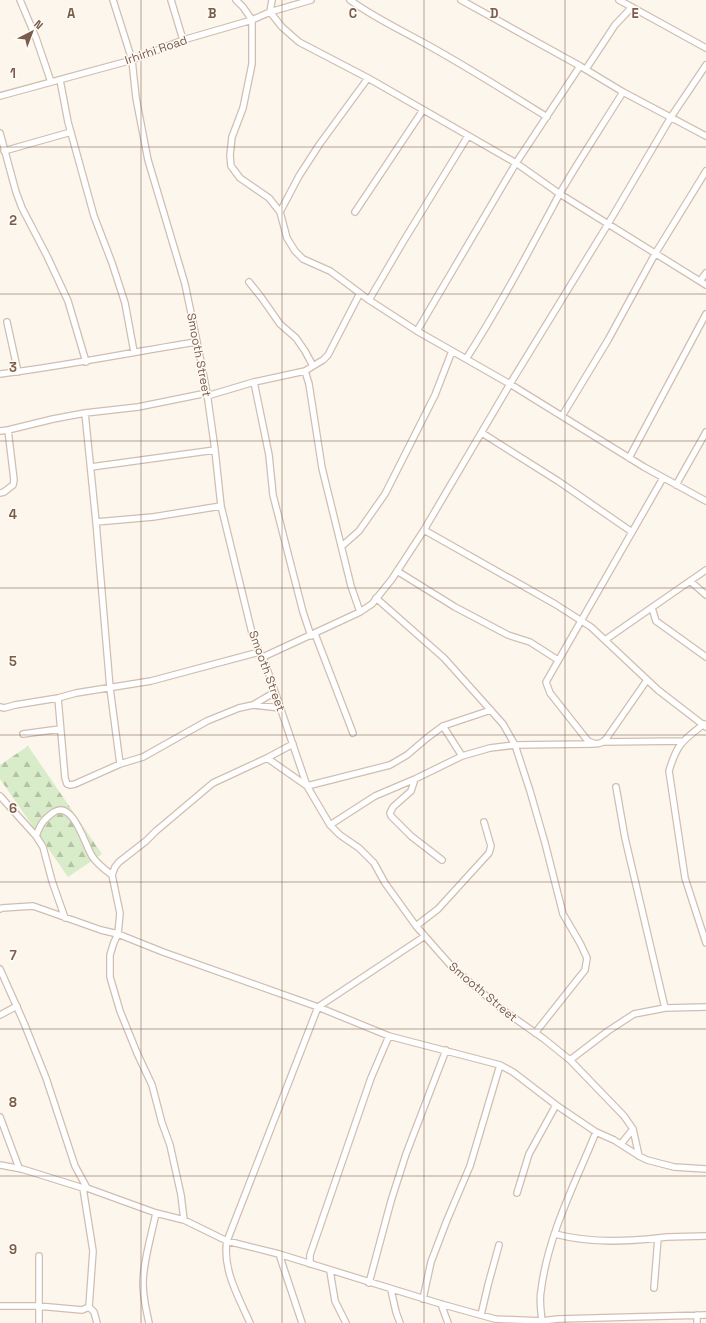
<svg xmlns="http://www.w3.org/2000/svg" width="706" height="1323" font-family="'Space Grotesk',sans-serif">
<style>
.forest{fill:url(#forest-firs)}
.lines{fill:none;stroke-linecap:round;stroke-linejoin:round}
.minor-casing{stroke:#d1beb0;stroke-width:8}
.minor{stroke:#fff;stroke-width:5.5}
.grid{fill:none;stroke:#7a5c4d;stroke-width:1;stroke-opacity:0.55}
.labels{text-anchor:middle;stroke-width:3;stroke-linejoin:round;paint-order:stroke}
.street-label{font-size:12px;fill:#7a5c4d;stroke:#fffaf3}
.grid-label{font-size:13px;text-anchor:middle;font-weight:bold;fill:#7a5c4d;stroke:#fffaf3;stroke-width:3;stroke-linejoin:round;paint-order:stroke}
</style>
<defs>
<pattern id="forest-firs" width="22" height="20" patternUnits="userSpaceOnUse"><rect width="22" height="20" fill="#d8ecc9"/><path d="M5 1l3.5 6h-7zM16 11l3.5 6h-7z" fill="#b4c2a5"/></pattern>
</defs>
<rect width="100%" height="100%" fill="#fdf6ec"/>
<path class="forest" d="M 28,746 L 102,854 L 68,877 L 0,779 L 0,765 Z"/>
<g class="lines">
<defs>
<path id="minor" d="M 20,0 L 36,38 L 51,82
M 113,0 L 132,60 L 136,98 L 148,160 L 185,284 L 197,342 L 207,393 L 215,450 L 221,506 L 252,633 L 259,652 L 263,657 L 307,786 L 330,825 L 340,835 L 359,848 L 374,863 L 385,883 L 416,926 L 453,968 L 503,1010 L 544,1039 L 570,1060 L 624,1116 L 633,1129 L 639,1156
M 171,0 L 183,40
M 236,0 L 243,7 L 252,20 L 252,64 L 243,108 L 232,137 L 230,155 L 231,166 L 240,178 L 269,198 L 280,212 L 287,238 L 295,251 L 303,259 L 330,271 L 341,279 L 369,300 L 417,331 L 510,384 L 644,467 L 706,501
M 272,0 L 270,12 L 282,27 L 299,42 L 368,78 L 516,163 L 560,194 L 706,285
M 350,0 C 373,17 399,29 424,43 C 466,66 507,92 547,117
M 461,0 L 580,66 L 623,92 L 706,136
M 619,0 L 706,48
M 586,69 L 615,25 L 632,7
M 60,80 L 68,122 L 94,216 L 112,263 L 125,303 L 134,352
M 0,96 L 132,60 L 183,40 L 252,20 L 270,12 L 311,0
M 0,133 L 16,192 L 22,208 L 47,256 L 68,301 L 86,362
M 4,151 L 71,132
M 280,212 L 299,176 L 319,145 L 368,78
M 355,212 L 423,110
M 700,281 L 706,273
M 249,282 L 261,297 L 280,324 L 296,338 L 305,351 L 313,366 L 305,371
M 369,300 L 403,242 L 468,136
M 7,322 L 18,372
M 417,331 L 516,163 L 580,66
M 466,359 C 500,306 529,251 559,195 C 579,160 602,126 623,92
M 313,366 L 323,360 L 328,355 L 360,293
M 0,374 C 66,366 131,352 197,342
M 254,382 L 269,455 L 273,495 L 303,612 L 311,636
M 207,396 L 254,382 L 305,371 L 309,384 L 322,468 L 351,586 L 360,612
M 85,413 L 96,522
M 562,416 L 608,340 L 655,254 L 706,171
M 0,431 L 8,430 L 53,419 L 85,413 L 138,407 L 207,393
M 482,433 L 558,481 L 632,532
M 629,458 L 706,314
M 91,467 L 215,450
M 676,485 L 706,432
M 0,493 L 4,492 L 13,485 L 14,480 L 8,430
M 424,530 L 555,604 L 591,627 L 658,690 L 706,727
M 342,546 L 359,531 L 385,494 L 435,395 L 452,351
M 397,571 L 455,607 L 508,635 L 530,642 L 558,660
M 690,581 L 706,595
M 376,598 L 444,658 L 503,724 L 515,745 L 530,791 L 545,843 L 563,914 L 580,943 L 587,958 L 585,970 L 535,1033
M 652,608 L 656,621 L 706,657
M 315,634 L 353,733
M 605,640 L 706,570
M 263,657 L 360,612 L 372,604 L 392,579 L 424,530 L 510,384 L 608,224 L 671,117 L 706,65
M 647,680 L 606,739 C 600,745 596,745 588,741 L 550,693 L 546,682 L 663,478
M 58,698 L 65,778 L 67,784 L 70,785 L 75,784 L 120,764 L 143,757 L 207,721 L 239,708 L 253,705 L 281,708
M 253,705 L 275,692
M 0,707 L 4,708 L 15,705 L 58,698 L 76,693 L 151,681 L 259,652
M 704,724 C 682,741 677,744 669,771 L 685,878 L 706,943
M 443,726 L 462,756
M 23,734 L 60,729
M 603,742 L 683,741
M 267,758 L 307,786 L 390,765 L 407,755 L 427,738 L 443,726 L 491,710
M 120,764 L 110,688 L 96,522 L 153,517 L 221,506
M 415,779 L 411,791 L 393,807 L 390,813 L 391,816 L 411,836 L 442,860
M 616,787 L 625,838 L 665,1008
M 0,796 L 36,836 L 43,847 L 52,881 L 65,918
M 330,825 L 375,796 L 415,779 L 462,756 L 490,748 L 515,745 L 593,744
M 36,836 C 41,823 43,820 54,812 C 73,800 85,845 92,856 C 97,864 104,869 112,875
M 0,909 L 2,908 L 33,906 L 101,930 L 118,934 L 163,952 L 318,1007 L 389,1036 L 500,1065 L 513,1072 L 556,1105 L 596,1132 L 614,1140 L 639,1156 L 647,1160 L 674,1167 L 706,1169
M 416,926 L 438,909 L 489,853 L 491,846 L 484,822
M 0,969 L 24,1023 L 46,1078 L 75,1166 L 87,1188
M 0,1015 L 17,1006
M 570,1060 L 608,1031 L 634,1014 L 665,1008 L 706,1007
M 0,1117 L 19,1168 L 21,1169
M 621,1144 L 633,1129
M 0,1165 L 22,1169 L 83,1188 L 87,1188 L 156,1213 L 184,1220 L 227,1241 L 279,1254 L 441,1304 L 495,1319 L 542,1321 L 558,1319 L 706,1315
M 517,1193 L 529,1154 L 556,1105
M 184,1220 L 181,1195 L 170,1145 L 162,1123 L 152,1085 L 137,1053 L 120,1011 L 110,977 L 110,955 L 114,942 L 118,934 L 120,913 L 112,875 L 115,867 L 119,862 L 146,841 L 156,831 L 207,788 L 213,783 L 267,758 L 293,744
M 555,1234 C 589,1243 623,1242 658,1238
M 279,1254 L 302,1323
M 310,1264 L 310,1255 L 371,1078 L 389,1036
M 330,1271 L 335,1301 L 346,1323
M 369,1283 L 391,1201 L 406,1154 L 446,1050
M 654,1288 L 658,1238 L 667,1237 L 706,1236
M 391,1290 L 396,1312 L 400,1323
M 423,1299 L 431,1262 L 447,1220 L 470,1166 L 500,1065
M 441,1304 L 448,1323
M 0,1306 L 38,1306 L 82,1310 L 89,1307 L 93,1251 L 83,1188
M 89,1307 L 94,1312 L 97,1323
M 481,1315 L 488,1285 L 499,1245
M 697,1315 L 697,1323
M 542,1321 C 541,1311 539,1300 541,1291 C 548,1234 575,1184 596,1132
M 39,1323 L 39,1256
M 149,1323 C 146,1310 143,1297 143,1283 C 143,1262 152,1233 156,1213
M 250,1323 C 239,1298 222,1269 227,1241 L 318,1007 L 425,936"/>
</defs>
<use href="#minor" class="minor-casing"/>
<use href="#minor" class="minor"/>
</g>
<path class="grid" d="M 141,0 L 141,1323M 282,0 L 282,1323M 424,0 L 424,1323M 565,0 L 565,1323M 0,147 L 706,147M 0,294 L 706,294M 0,441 L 706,441M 0,588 L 706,588M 0,735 L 706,735M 0,882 L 706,882M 0,1029 L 706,1029M 0,1176 L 706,1176"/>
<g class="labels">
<g class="street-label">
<text transform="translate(156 50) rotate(-19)" y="4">Irhirhi Road</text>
<text transform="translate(199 355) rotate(79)" y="4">Smooth Street</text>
<text transform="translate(267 671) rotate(70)" y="4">Smooth Street</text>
<text transform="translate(483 992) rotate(40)" y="4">Smooth Street</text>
</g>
</g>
<g class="grid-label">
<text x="71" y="18">A</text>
<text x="212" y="18">B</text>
<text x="353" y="18">C</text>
<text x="494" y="18">D</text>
<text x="635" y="18">E</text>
<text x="13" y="78">1</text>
<text x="13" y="225">2</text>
<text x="13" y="372">3</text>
<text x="13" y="519">4</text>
<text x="13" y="666">5</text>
<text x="13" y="813">6</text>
<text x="13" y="960">7</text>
<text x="13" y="1107">8</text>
<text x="13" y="1254">9</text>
</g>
<g transform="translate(32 32) rotate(42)" stroke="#fffaf3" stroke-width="3" paint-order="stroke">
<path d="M0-3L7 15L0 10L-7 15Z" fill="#7a5c4d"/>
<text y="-6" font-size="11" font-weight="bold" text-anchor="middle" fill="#7a5c4d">N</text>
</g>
</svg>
